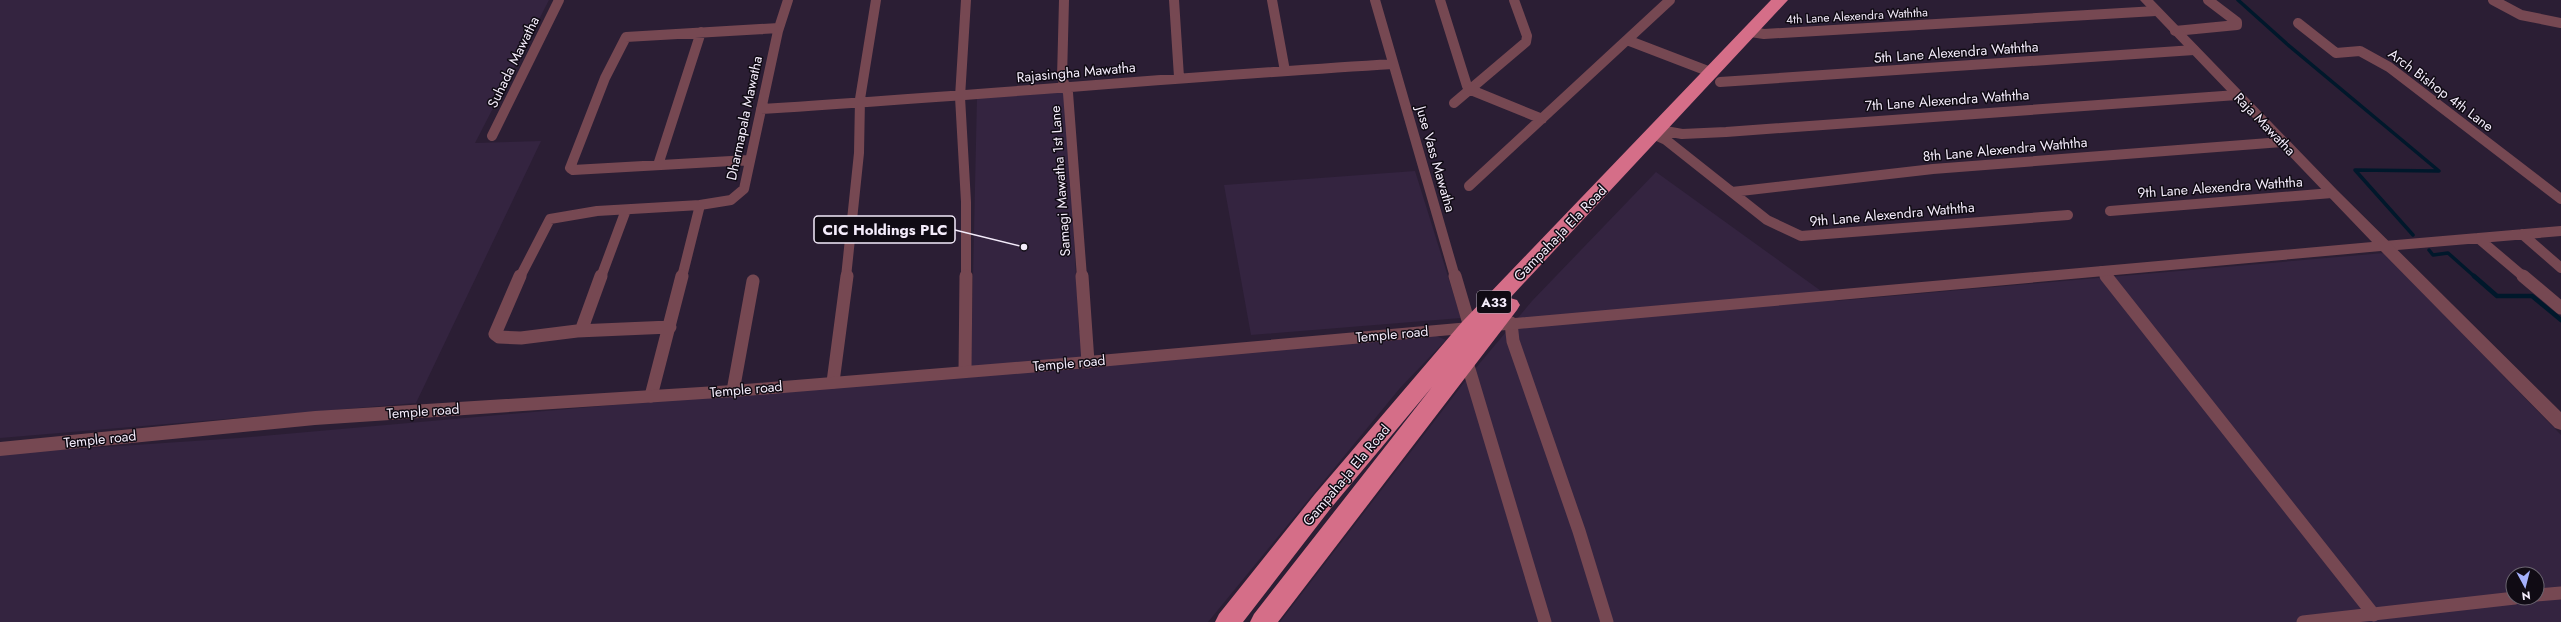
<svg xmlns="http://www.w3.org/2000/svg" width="2561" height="622" font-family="Jost,sans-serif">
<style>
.built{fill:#342440;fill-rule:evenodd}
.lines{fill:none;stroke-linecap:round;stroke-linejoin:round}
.stream-far1{stroke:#00182b;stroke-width:3.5}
.stream{stroke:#00182b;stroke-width:4.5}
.minor-far1{stroke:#764852;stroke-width:10}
.minor{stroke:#764852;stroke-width:13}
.tertiary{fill:#764852;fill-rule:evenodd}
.trunk{fill:#d56e88;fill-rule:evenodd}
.labels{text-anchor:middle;stroke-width:3;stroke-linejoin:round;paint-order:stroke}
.far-street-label{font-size:12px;fill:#f4ecfb;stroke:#100b14}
.shield{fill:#100b14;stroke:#b0a8b6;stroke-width:1}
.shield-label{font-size:13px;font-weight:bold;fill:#f4ecfb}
.street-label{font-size:14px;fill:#f4ecfb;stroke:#100b14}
.leader{fill:none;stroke:#f4ecfb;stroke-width:1.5}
.callout-dot{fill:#f4ecfb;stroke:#100b14;stroke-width:1.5}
.callout{fill:#100b14;stroke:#f4ecfb;stroke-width:1.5}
.callout-label{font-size:15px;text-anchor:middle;font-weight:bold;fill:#f4ecfb}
</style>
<rect width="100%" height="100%" fill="#2b1e34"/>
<path class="built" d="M 0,0 L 549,0 L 475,143 L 541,141 L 416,403 L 0,438 Z
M 1066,90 L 1079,332 L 1084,332 L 1085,357 L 971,368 L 977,97 Z
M 1415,171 L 1461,318 L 1251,335 L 1224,185 Z
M 1656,172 L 1835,301 L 2384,253 L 2561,435 L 2561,622 L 1280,622 L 1469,376 L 1532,301 ZM 2513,574 L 2537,574 L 2537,598 L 2513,598 Z
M 1429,333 L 1446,340 L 1400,388 L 1208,622 L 0,622 L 0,454 L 239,438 Z"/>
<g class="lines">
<path class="stream-far1" d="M 2238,0 L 2287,44 L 2439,171 L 2355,170 L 2413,235
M 2429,250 L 2433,255 L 2448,253 L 2475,277"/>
<path class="stream" d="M 2474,276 L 2497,296 L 2532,296 L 2561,320"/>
<path class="minor-far1" d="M 1064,0 L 1062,78 L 1068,93 L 1082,277
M 1174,0 L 1179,77
M 1272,0 L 1285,71
M 1375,0 L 1455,277
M 1440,0 L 1467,86 L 1471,90 L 1542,119
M 2493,0 L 2521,15 L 2561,23
M 2298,23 L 2336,53 L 2360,51 L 2389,67 L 2561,199
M 2175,31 L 2237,25 L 2237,22 L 2208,0
M 1751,32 L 1764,34 L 2156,11
M 1627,40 L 1713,73
M 1720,82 L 2194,50
M 1454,103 L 1526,42 L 1527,36 L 1514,0
M 761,109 C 972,96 1182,77 1393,64
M 1660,130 L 1682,134 L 1726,132 L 2237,95
M 1655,135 L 1666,140 L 1767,220 L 1801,236 L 2068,215
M 492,136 L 559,0
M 749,160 L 573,170 L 570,168 L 605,78 L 626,37 L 779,28
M 658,165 L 701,32
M 1469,186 L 1670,0
M 1732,192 L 1933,169 L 2282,142
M 2110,211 L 2332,193
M 2522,234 L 2561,268
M 2478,238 L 2524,277
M 2385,246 L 2561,231
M 2102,271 L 2107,277
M 520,277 L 550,219 L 597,211 L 700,205
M 601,277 L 626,210
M 682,277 L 700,205 L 731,200 L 744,189 L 778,31 L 788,0
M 846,277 L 859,153 L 860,99 L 876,0
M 966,277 L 966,202 L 960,97 L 966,0"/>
<path class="minor" d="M 520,276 L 495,334 L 499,337 L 521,338 L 577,331 L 670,327
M 1082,276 L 1088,362
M 1455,276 L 1470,327
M 2106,276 L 2374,615
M 2523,276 L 2561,308
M 1511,323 L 1513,341 L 1579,531 L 1607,622
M 581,331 L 601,276
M 1466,359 L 1545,622
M 965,371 L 966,276
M 833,382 L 847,276
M 733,391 L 753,281
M 651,396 L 682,276
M 2537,595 L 2561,593
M 2303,622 L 2515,598"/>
<path class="tertiary" d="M 2140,0 L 2153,0 L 2337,190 L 2561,412 L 2561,430 L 2555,428 L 2381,251 L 1088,368 L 733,397 L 315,425 L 0,456 L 0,442 L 315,411 L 733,385 L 1088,356 L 2372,242 Z"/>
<path class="trunk" d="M 1771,0 L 1788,0 L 1510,298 L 1517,300 L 1520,305 L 1517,310 L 1278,622 L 1250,622 L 1254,614 L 1432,387 L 1331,508 L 1243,622 L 1215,622 L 1219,614 L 1315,494 L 1462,322 Z"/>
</g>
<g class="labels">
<g class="far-street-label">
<text transform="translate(1857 16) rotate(-3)" y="4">4th Lane Alexendra Waththa</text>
</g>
<rect class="shield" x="1477" y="291" width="34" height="22" rx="3"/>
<g class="shield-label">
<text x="1494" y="307">A33</text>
</g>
<g class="street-label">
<text transform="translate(1956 52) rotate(-4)" y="5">5th Lane Alexendra Waththa</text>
<text transform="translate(513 62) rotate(-64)" y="5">Suhada Mawatha</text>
<text transform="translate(1076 72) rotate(-5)" y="5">Rajasingha Mawatha</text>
<text transform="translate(2441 90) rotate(37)" y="5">Arch Bishop 4th Lane</text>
<text transform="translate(1947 100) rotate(-4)" y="5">7th Lane Alexendra Waththa</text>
<text transform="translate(744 118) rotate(-78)" y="5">Dharmapala Mawatha</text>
<text transform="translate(2265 124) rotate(46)" y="5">Raja Mawatha</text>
<text transform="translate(2005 149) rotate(-5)" y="5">8th Lane Alexendra Waththa</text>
<text transform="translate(1436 159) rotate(74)" y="5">Juse Vass Mawatha</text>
<text transform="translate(1060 181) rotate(-94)" y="5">Samagi Mawatha 1st Lane</text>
<text transform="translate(2220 187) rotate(-4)" y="5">9th Lane Alexendra Waththa</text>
<text transform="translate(1892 214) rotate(-5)" y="5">9th Lane Alexendra Waththa</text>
<text transform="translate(1560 233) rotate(-46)" y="5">Gampaha-Ja Ela Road</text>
<text transform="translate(1392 334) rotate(-5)" y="5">Temple road</text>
<text transform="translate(1069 363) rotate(-5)" y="5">Temple road</text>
<text transform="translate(746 389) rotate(-5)" y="5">Temple road</text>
<text transform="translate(423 411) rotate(-4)" y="5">Temple road</text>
<text transform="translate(100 439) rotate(-6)" y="5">Temple road</text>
<text transform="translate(1346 475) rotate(-50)" y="5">Gampaha-Ja Ela Road</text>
</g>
</g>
<path class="leader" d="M1024 247L955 230"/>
<circle class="callout-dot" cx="1024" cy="247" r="4"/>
<rect class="callout" x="814" y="216" width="141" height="27" rx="4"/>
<g class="callout-label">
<text x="885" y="235">CIC Holdings PLC</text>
</g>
<g transform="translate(2525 586) rotate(173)"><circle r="19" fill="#100b14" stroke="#6b6570"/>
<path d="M0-3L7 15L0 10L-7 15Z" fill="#a5b1fc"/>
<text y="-6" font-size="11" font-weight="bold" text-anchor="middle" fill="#f4ecfb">N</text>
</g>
</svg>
